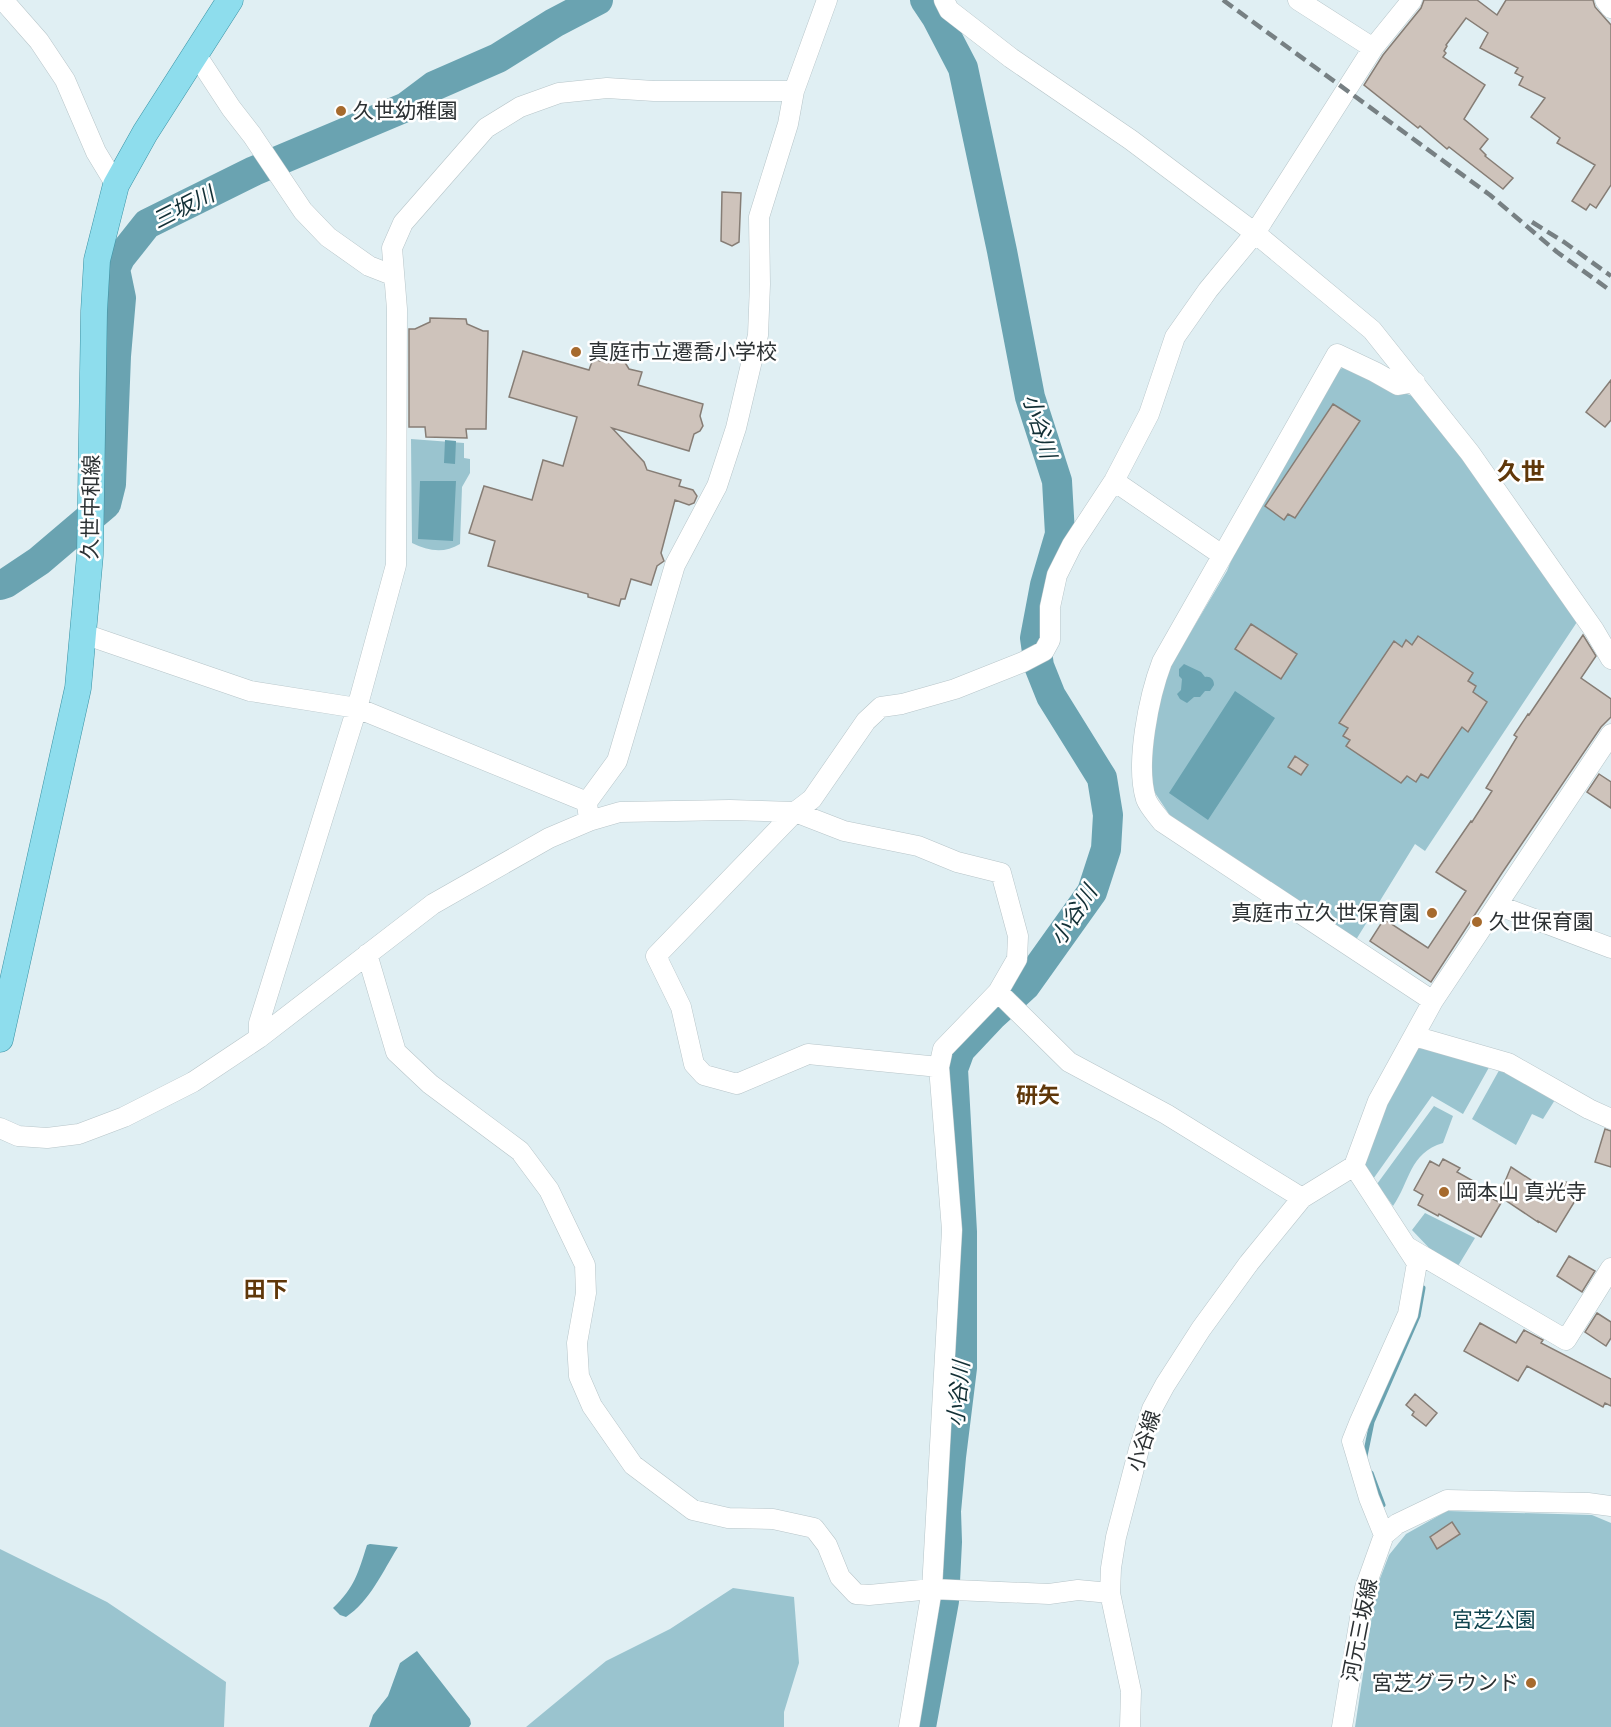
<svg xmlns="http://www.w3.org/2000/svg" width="1611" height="1727" font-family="'Public Sans','Noto Sans JP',sans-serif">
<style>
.green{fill:#9ac4cf}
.water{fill:#6aa3b1}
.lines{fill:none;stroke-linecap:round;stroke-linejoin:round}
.stream{stroke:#6aa3b1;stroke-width:5}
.river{stroke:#6aa3b1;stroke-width:30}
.building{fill:#cec3bb;stroke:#867d75;stroke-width:1.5}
.minor-casing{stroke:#b7c5c9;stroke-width:21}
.major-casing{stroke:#3a92a4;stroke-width:27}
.minor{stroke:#fff;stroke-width:20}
.major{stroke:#8edded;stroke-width:26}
.rail{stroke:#778083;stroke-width:4.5;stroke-dasharray:12 6;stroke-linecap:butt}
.poi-dot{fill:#a66a2d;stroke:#fff;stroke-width:2}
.labels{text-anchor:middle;stroke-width:5;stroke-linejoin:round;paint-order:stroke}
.poi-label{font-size:21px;fill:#2c3133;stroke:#fff;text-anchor:start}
.street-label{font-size:21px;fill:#2c3133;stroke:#fff}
.park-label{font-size:21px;fill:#10444e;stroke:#fff}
.water-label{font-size:22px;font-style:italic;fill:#123036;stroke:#fff}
.neighbourhood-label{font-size:22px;font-weight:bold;fill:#5f3709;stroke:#fff}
.quarter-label{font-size:24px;font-weight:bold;fill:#5f3709;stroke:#fff}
</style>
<rect width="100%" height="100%" fill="#e0eff3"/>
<path class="green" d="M 1344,367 L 1393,389 L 1421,399 L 1579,619 L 1425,851 L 1415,844 L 1354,943 L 1190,834 L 1169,814 L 1153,790 L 1150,760 L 1161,682 L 1227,571 L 1239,541 L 1335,372 Z
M 411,439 L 464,443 L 464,458 L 470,459 L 470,473 L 462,487 L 460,544 C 444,554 428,551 412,543 Z
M 1417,1044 L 1492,1062 L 1463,1114 L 1432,1096 L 1371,1182 L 1361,1162 L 1365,1144 Z
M 1502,1065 L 1558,1095 L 1543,1119 L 1532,1114 L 1516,1145 L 1472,1119 Z
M 1434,1106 L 1453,1116 L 1443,1143 C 1409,1153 1410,1182 1393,1206 L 1377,1184 Z
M 1425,1213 L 1475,1238 L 1458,1266 L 1432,1251 L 1412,1230 Z
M 1447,1511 L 1592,1515 L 1611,1523 L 1611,1727 L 1355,1727 L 1376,1589 L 1389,1555 L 1406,1534 Z
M 0,1549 L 107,1602 L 226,1682 L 224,1727 L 0,1727 Z
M 733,1588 L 794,1597 L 799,1663 L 784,1712 L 784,1727 L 526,1727 L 606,1661 L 670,1629 Z"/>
<path class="water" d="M 445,440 L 456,441 L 455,464 L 444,463 Z
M 420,481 L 456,481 L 453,541 L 418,539 Z
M 1184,664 L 1201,672 L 1205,677 C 1210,676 1214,679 1214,685 L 1210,691 L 1205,691 L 1200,697 L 1194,697 L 1187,703 L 1180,699 L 1177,694 L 1181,690 L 1182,679 L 1179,676 L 1179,669 Z
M 1235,691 L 1275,718 L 1208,820 L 1169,793 Z
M 370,1544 L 398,1547 C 383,1571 370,1601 346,1617 L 340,1615 L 333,1608 C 355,1587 358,1573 367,1545 Z
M 417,1651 L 470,1719 L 471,1724 L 469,1727 L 369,1727 L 373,1715 L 388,1696 L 400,1663 Z"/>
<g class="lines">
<path class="stream" d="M 1365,1456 L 1372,1422 L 1418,1316 L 1423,1288
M 1371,1473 L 1383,1505"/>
<path class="river" d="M 0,585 L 6,583 L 39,561 L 106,504 L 111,484 L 116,356 L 121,298 L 115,269 L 120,258 L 147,224 L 254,171 L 406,107 L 434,86 L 498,58 L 554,23 L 598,0
M 921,1727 L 944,1601 L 947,1542 L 946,1511 L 951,1457 L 962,1368 L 962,1232 L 953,1069 L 960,1050 L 992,1016 L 1025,986 L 1092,892 L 1106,849 L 1108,815 L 1102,778 L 1051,696 L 1039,666 L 1035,638 L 1045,585 L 1060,534 L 1057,481 L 1030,397 L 1002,251 L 963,68 L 937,18 L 925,0"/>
</g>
<path class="building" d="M 1424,0 L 1477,0 L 1497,15 L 1506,0 L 1593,0 L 1595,7 L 1611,25 L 1611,185 L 1596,208 L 1590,204 L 1586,210 L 1572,201 L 1595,165 L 1557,143 L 1560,138 L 1531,117 L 1545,98 L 1519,85 L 1523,77 L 1515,73 L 1518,68 L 1480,48 L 1488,33 L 1466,18 L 1446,45 L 1447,46 L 1444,51 L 1446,53 L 1443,57 L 1485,85 L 1464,119 L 1488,139 L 1480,149 L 1486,155 L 1485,156 L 1513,178 L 1503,189 L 1449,147 L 1447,149 L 1420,126 L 1418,128 L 1364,85 L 1383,55 L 1421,8 Z
M 722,192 L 741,193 L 739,242 L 732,246 L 721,241 Z
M 430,318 L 466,319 L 467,324 L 483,331 L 488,331 L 486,429 L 466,429 L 467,438 L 426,437 L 425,427 L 409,427 L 409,329 L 415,329 L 430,322 Z
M 523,351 L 589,370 L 593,359 L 600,361 L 604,357 L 615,354 L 621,356 L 629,369 L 642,372 L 638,385 L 703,404 L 700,416 L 703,426 L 700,431 L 694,434 L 689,451 L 612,428 L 644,462 L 647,470 L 681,480 L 679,486 L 693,490 L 697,496 L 694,503 L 689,505 L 675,500 L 661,553 L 664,561 L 657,566 L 651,585 L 631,579 L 625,599 L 621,599 L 619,606 L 588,597 L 588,594 L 488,566 L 495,541 L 469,533 L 484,486 L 532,500 L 543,460 L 563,466 L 577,417 L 509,397 Z
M 1611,380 L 1611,420 L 1605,427 L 1586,412 Z
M 1333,404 L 1360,421 L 1295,518 L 1288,514 L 1284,520 L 1265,506 Z
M 1251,624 L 1297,654 L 1281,679 L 1235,649 Z
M 1583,635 L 1596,656 L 1581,678 L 1611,699 L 1611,717 L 1601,727 L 1502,873 L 1431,982 L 1370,941 L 1384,919 L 1428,948 L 1466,891 L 1436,872 L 1471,821 L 1472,822 L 1492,791 L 1486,788 L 1517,737 L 1514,735 L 1528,714 L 1529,715 Z
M 1418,636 L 1473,673 L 1468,681 L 1476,686 L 1473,692 L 1487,702 L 1468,732 L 1462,727 L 1428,778 L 1421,774 L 1416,782 L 1407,776 L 1401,783 L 1346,746 L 1350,740 L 1343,736 L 1348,728 L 1339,723 L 1394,641 L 1402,647 L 1406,640 L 1412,645 Z
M 1295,756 L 1308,765 L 1301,775 L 1288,767 Z
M 1599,774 L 1611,782 L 1611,808 L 1587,792 Z
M 1605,1129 L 1611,1131 L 1611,1167 L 1595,1162 Z
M 1443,1159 L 1460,1168 L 1457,1172 L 1475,1182 L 1471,1188 L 1501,1203 L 1481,1237 L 1439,1214 L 1438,1216 L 1418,1205 L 1423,1195 L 1414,1190 L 1430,1161 L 1439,1166 Z
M 1511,1167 L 1557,1197 L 1566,1182 L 1581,1191 L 1556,1232 L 1538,1221 L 1538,1222 L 1499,1196 Z
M 1569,1256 L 1595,1271 L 1582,1292 L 1557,1276 Z
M 1597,1313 L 1611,1322 L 1611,1338 L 1606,1346 L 1585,1332 Z
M 1480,1323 L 1516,1343 L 1524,1330 L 1543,1340 L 1541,1343 L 1611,1379 L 1611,1406 L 1605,1403 L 1603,1407 L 1527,1366 L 1518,1381 L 1464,1351 Z
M 1415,1394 L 1437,1413 L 1426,1426 L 1412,1415 L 1414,1412 L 1406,1405 Z
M 1452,1522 L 1460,1534 L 1437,1549 L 1430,1537 Z"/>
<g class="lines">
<defs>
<path id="minor" d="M 3,0 L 39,41 L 65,80 L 96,152 L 116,185
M 944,0 L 949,10 L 1011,58 L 1131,140 L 1255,233 L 1372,330 L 1470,453 L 1594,630 L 1611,659
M 1298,0 L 1373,48
M 1605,0 L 1611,8
M 195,53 L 231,108 L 252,135 L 303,211 L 328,237 L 369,266 L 392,275
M 1415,382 L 1398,385 L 1375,372 L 1337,354 L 1162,662 C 1149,696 1135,764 1146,799 C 1149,807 1157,815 1162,822 L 1433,1001
M 1114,481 L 1222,555
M 84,634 L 250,691 L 357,708 L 587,802
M 589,821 L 587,802 L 617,761 L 675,565 L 717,486 L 736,428 L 758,335 L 760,284 L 759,217 L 788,124 L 794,91 L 827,0
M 1497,905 L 1611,948
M 367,954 L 396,1052 L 430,1084 L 520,1151 L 549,1190 L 585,1265 L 586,1293 L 577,1343 L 579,1376 L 592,1406 L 633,1465 L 693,1510 L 728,1518 L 773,1519 L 814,1528 L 827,1545 L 840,1577 L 856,1594 L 869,1595 L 932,1589 L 1049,1594 L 1078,1590 L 1110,1593
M 998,992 L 1069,1062 L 1166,1114 L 1302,1198
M 1414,1036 L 1508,1063 L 1589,1109 L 1611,1119
M 259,1038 L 259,1023 L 357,708 L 396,565 L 397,309 L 392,248 L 403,223 L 486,128 L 520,107 L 559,93 L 607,88 L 654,91 L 794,91
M 939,1067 L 808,1054 L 737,1084 L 704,1075 L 694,1064 L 681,1007 L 656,956 L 795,812 L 812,799 L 866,721 L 881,707 L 902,704 L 955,689 L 1023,662 L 1044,651 L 1050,640 L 1050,607 L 1057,575 L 1072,545 L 1114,481 L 1149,414 L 1175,337 L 1208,290 L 1255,233 L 1373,48 L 1412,0
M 0,1128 L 18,1136 L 47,1138 L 79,1134 L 124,1117 L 193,1082 L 259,1038 L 433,904 L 549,838 L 589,821 L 620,812 L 730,810 L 795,812 L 844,831 L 918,846 L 957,862 L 1001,873 L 1018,936 L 1017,959 L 998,992 L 943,1049 L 939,1067 L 952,1230 L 932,1589 L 909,1727
M 1354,1166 L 1417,1263 L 1408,1314 L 1360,1421 L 1352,1441 L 1369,1498 L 1384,1535
M 1409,1248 L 1566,1340 L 1611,1268
M 1130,1727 L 1131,1691 L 1110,1593 L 1111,1568 L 1116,1537 L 1139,1449 L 1152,1409 L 1165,1385 L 1201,1329 L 1249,1263 L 1302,1198 L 1354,1166 L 1378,1101 L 1433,1001 L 1611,734
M 1342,1727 L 1365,1588 L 1384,1535 L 1397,1524 L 1447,1500 L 1588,1503 L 1611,1506"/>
<path id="major" d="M 0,1039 L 78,688 L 90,555 L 94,311 L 97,260 L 116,185 L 145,133 L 230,0"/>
</defs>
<use href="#minor" class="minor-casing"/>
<use href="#major" class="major-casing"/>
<use href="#minor" class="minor"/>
<use href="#major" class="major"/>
<path class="rail" d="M 1223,0 L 1490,195 L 1557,252 L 1611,291
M 1532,222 L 1564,242 L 1611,276"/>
</g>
<g class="poi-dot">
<circle cx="341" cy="111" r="6"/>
<circle cx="576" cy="352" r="6"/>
<circle cx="1432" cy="913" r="6"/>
<circle cx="1477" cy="922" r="6"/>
<circle cx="1444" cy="1192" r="6"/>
<circle cx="1531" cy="1683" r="6"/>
</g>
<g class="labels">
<g class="poi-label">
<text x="353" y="118">久世幼稚園</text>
<text x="588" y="359">真庭市立遷喬小学校</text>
<text x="1420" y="920" text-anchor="end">真庭市立久世保育園</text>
<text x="1489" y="929">久世保育園</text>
<text x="1456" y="1199">岡本山 真光寺</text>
<text x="1519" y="1690" text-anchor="end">宮芝グラウンド</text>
</g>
<g class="street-label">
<text transform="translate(91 507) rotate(-89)" y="7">久世中和線</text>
<text transform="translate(1144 1441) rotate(-72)" y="7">小谷線</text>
<text transform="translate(1360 1630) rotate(-79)" y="7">河元三坂線</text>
</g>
<g class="park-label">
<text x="1494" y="1627">宮芝公園</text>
</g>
<g class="water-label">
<text transform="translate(183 207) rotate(-27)" y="8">三坂川</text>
<text transform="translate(1040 426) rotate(73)" y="8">小谷川</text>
<text transform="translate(1073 915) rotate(-57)" y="8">小谷川</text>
<text transform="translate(958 1394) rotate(-85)" y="8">小谷川</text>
</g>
<g class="neighbourhood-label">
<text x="1038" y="1103">研矢</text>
<text x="266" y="1297">田下</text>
</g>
<g class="quarter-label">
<text x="1521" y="480">久世</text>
</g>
</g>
</svg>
